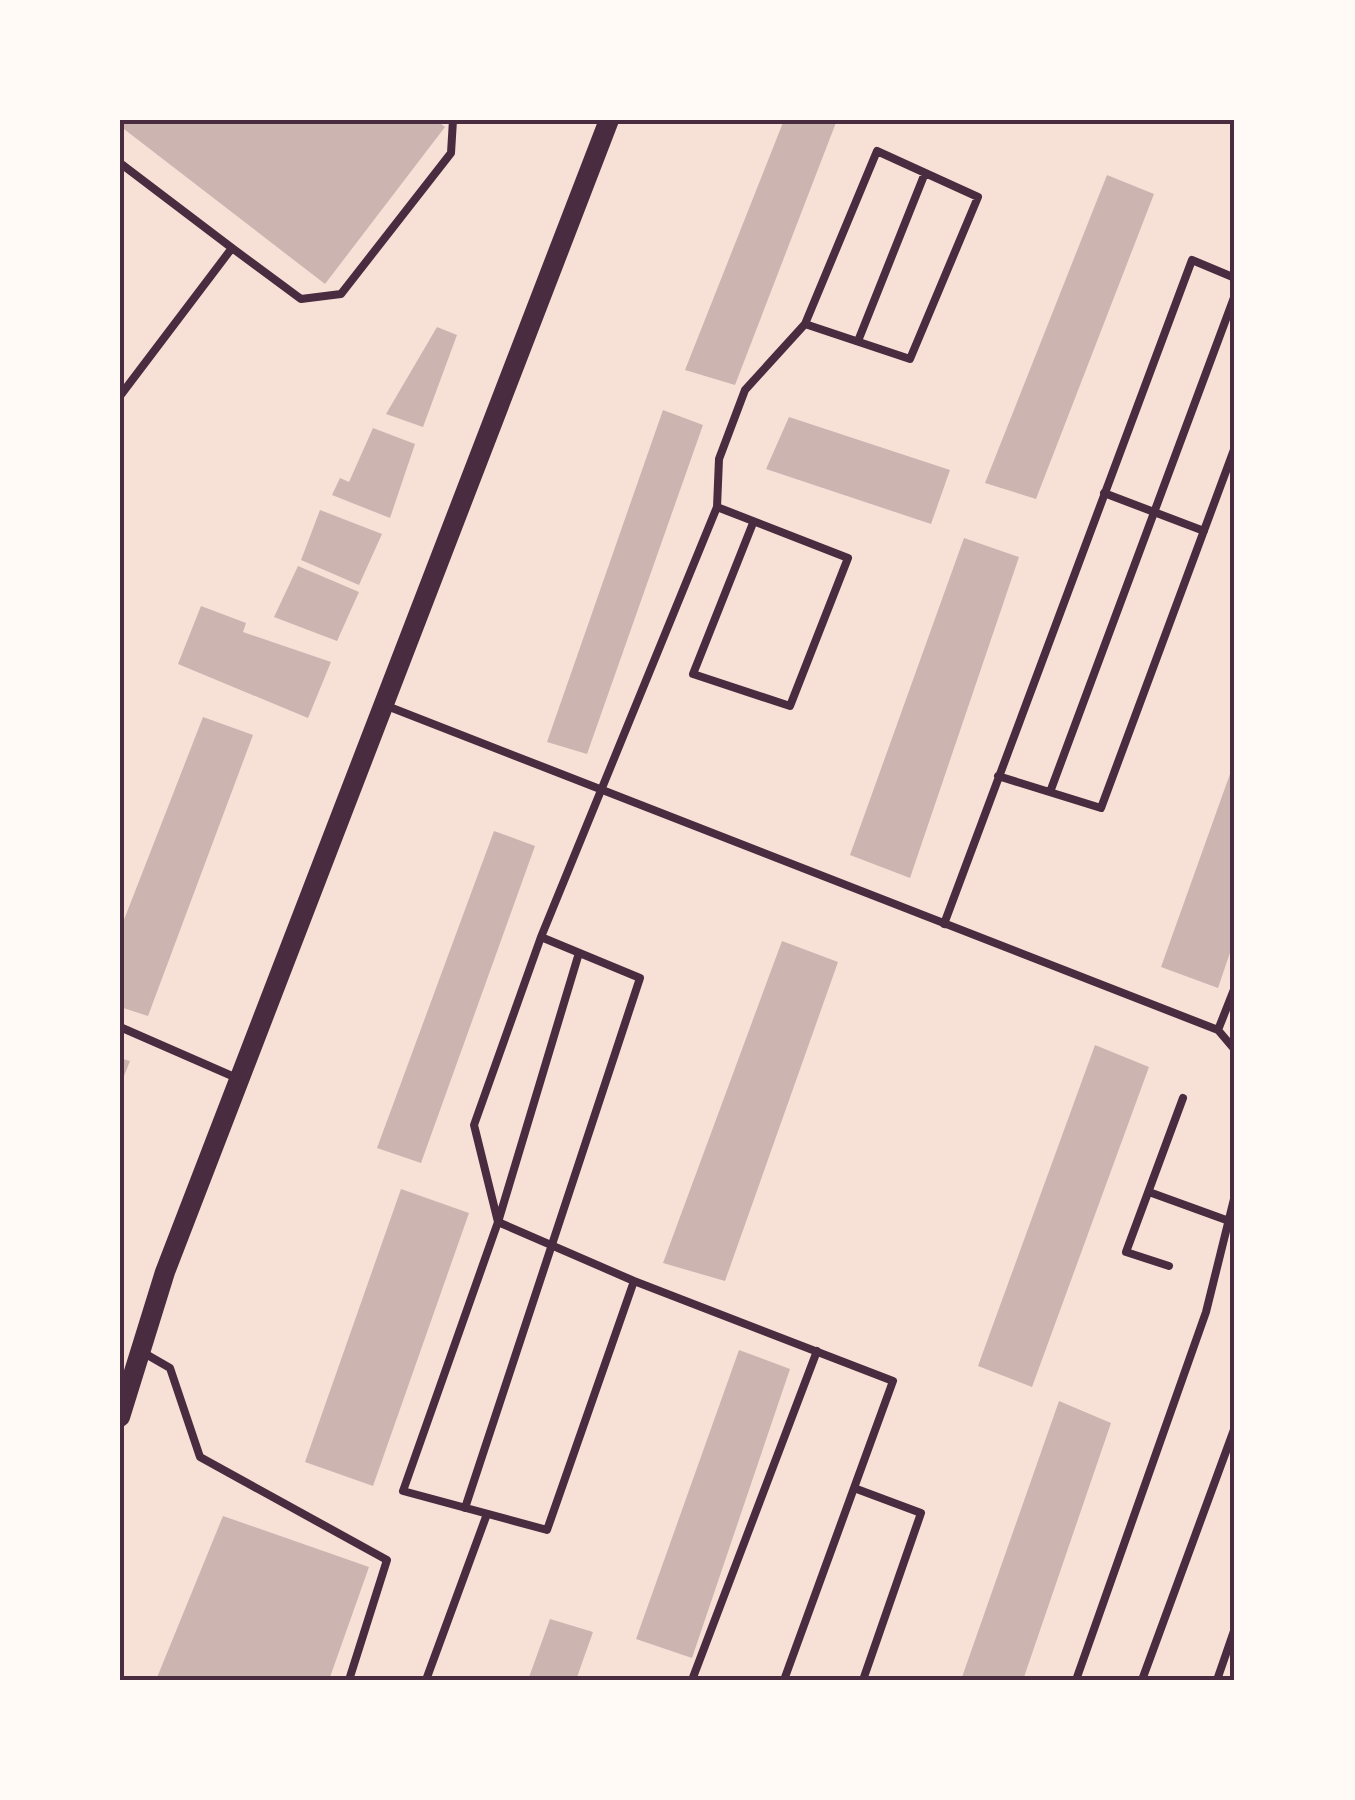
<svg xmlns="http://www.w3.org/2000/svg" width="1355" height="1800" font-family="'Space Grotesk',sans-serif">
<style>
.building{fill:#ccb4b1}
.lines{fill:none;stroke-linecap:round;stroke-linejoin:round}
.service{stroke:#4a2c40;stroke-width:8}
.secondary{stroke:#4a2c40;stroke-width:20}
.neatline{fill:none;stroke:#4a2c40;stroke-width:4}
</style>
<rect width="100%" height="100%" fill="#f7e1d7"/>
<path class="building" d="M 120,120 L 436,120 L 445,127 L 325,284 L 120,126 Z
M 784,120 L 837,120 L 735,385 L 685,370 Z
M 1107,175 L 1154,194 L 1036,499 L 985,483 Z
M 437,327 L 457,335 L 423,427 L 386,414 Z
M 663,410 L 703,425 L 587,754 L 547,742 Z
M 789,417 L 950,470 L 931,524 L 766,469 Z
M 373,428 L 415,444 L 390,518 L 332,495 L 340,478 L 349,482 Z
M 320,510 L 382,534 L 359,585 L 301,560 Z
M 964,538 L 1019,557 L 910,878 L 850,855 Z
M 298,566 L 359,592 L 337,641 L 274,617 Z
M 201,606 L 246,623 L 243,632 L 331,662 L 308,718 L 178,664 Z
M 203,717 L 253,735 L 148,1016 L 120,1007 L 120,930 Z
M 1235,760 L 1235,938 L 1218,988 L 1161,967 Z
M 494,831 L 535,846 L 421,1163 L 377,1148 Z
M 782,941 L 838,962 L 725,1281 L 663,1263 Z
M 1095,1045 L 1149,1067 L 1032,1387 L 978,1366 Z
M 120,1058 L 130,1061 L 120,1086 Z
M 401,1189 L 469,1213 L 373,1486 L 305,1462 Z
M 739,1350 L 790,1369 L 692,1658 L 636,1639 Z
M 1059,1401 L 1111,1423 L 1023,1680 L 961,1680 Z
M 223,1516 L 369,1567 L 329,1680 L 156,1680 Z
M 550,1619 L 593,1632 L 576,1680 L 528,1680 Z"/>
<g class="lines">
<path class="service" d="M 120,163 L 232,248 L 120,396
M 232,248 L 301,299 L 341,294 L 451,153 L 453,120
M 858,341 L 925,173
M 1104,493 L 1204,531
M 717,507 L 848,558 L 790,706 L 693,674 L 753,523
M 387,706 L 1218,1030 L 1235,1050
M 998,776 L 1101,808 L 1235,447
M 1050,792 L 1235,295
M 944,924 L 1192,260 L 1235,278
M 579,953 L 498,1222 L 403,1491 L 547,1530 L 634,1281
M 120,1027 L 239,1079
M 1218,1030 L 1235,987
M 1149,1192 L 1229,1221
M 1169,1266 L 1126,1252 L 1183,1098
M 144,1353 L 170,1368 L 200,1457 L 387,1560 L 349,1680
M 854,1488 L 921,1513 L 863,1680
M 465,1508 L 640,978 L 541,937
M 426,1680 L 487,1514
M 692,1680 L 817,1351
M 784,1680 L 893,1381 L 634,1281 L 498,1222 L 474,1125 L 541,937 L 717,507 L 719,459 L 745,390 L 805,324 L 877,151 L 978,197 L 910,359 L 805,324
M 1076,1680 L 1206,1312 L 1235,1195
M 1142,1680 L 1235,1427
M 1217,1680 L 1235,1628"/>
<path class="secondary" d="M 120,1417 L 165,1272 L 609,120"/>
</g>
<rect width="1355" height="1800" fill="none" stroke="#fffaf5" stroke-width="245"/>
<rect x="122" y="122" width="1110" height="1556" class="neatline"/>
</svg>
